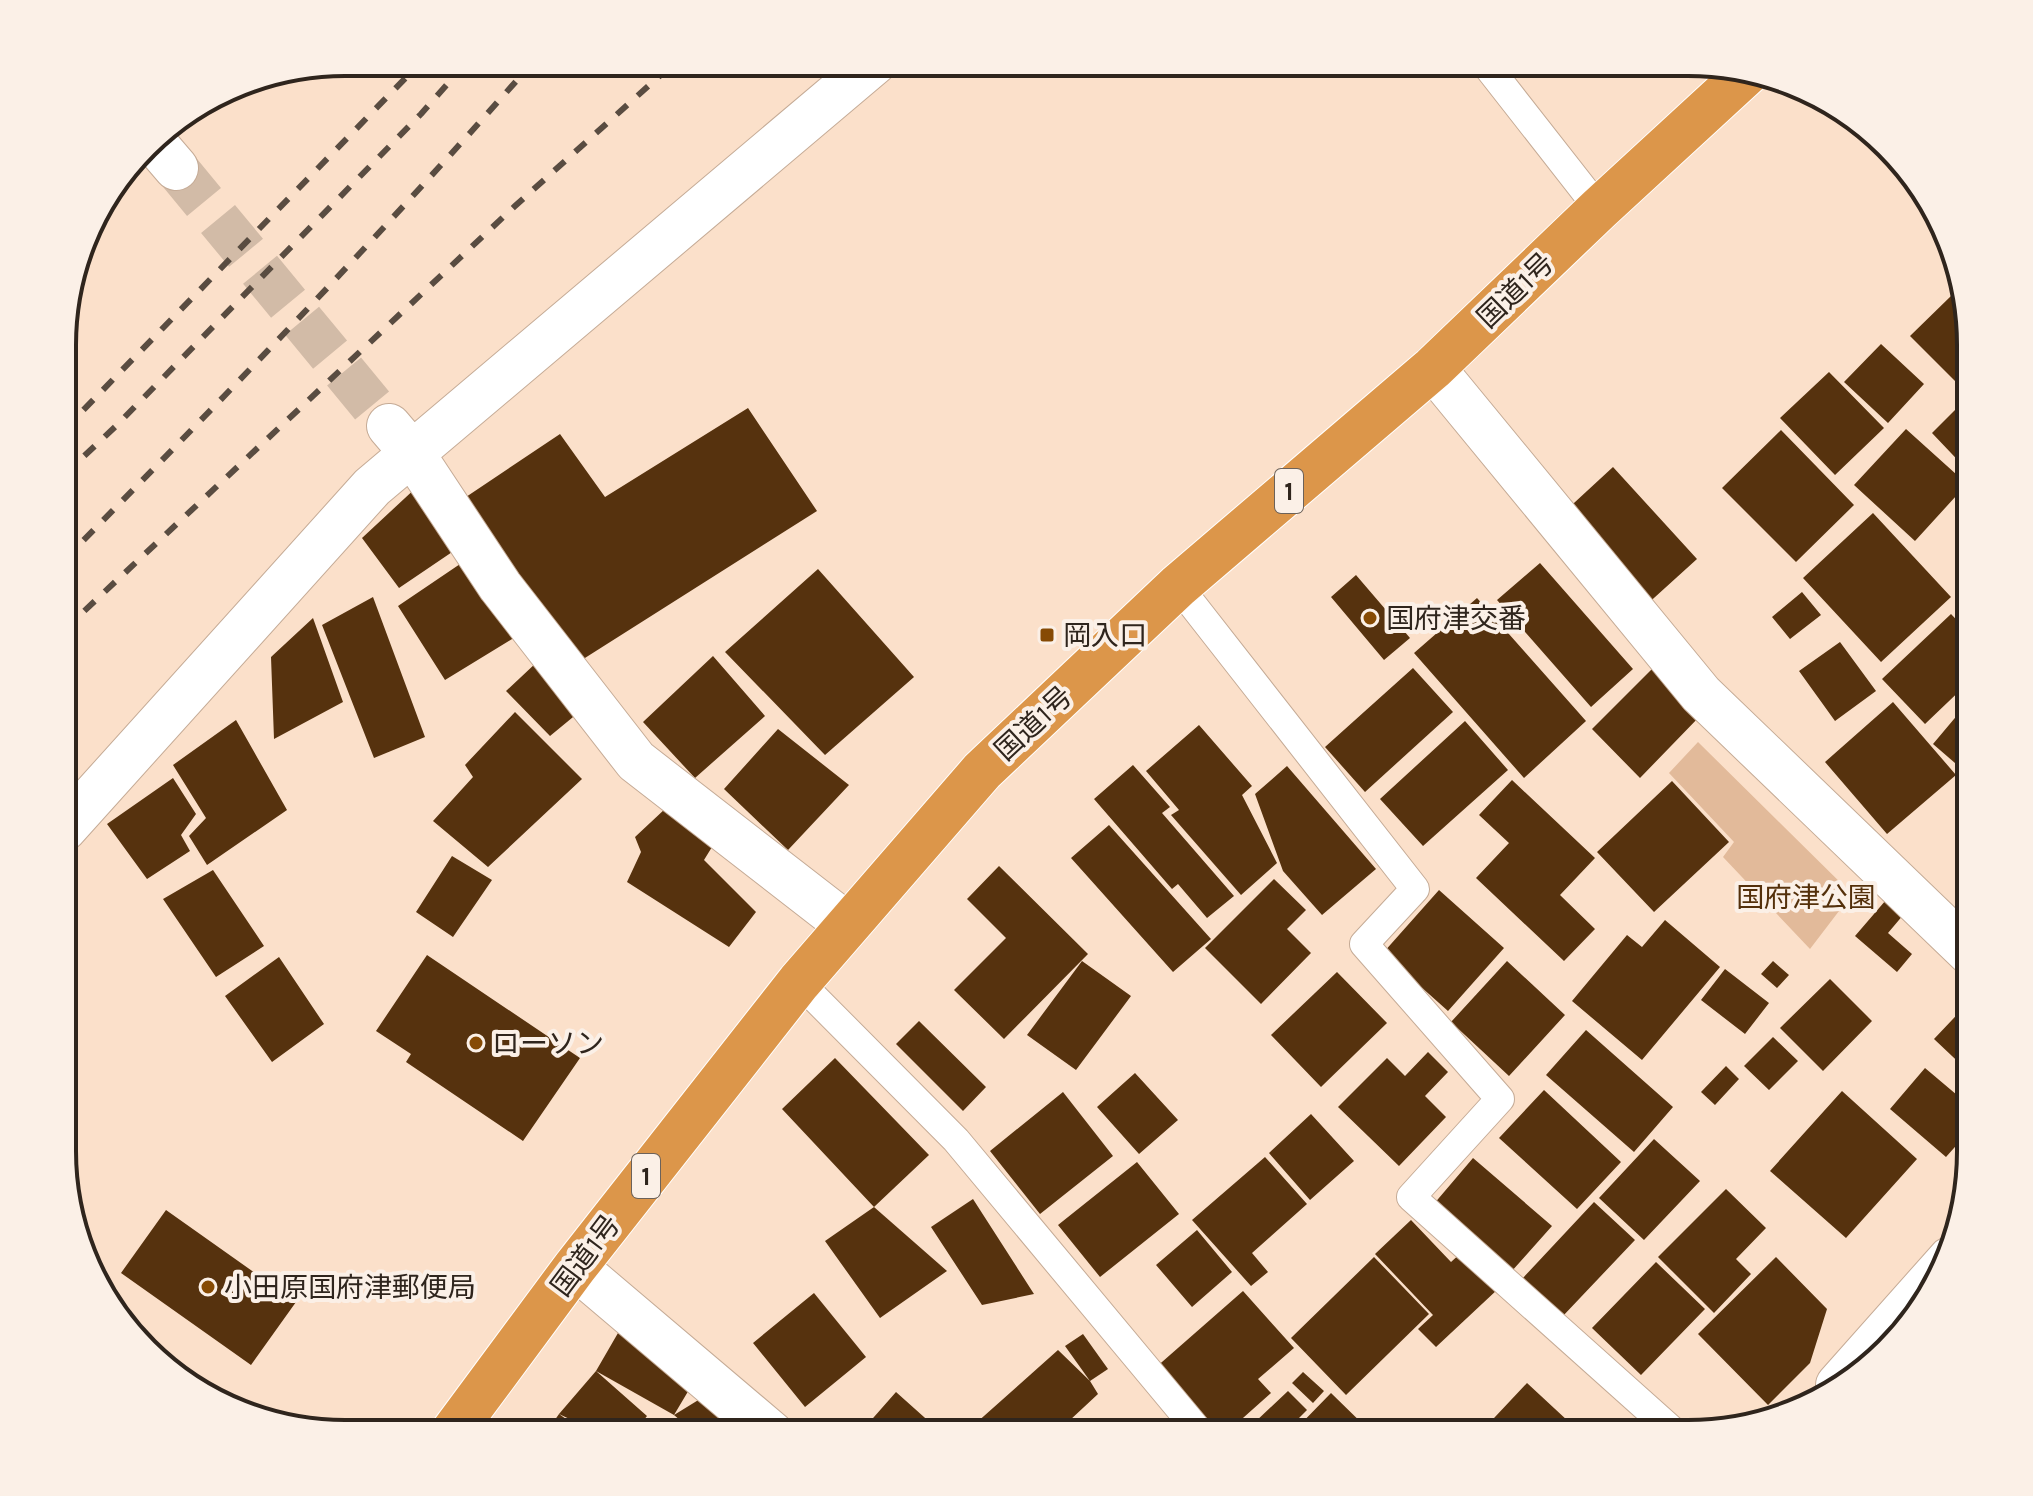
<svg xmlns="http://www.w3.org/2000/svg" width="2033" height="1496" font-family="Karla,'Noto Sans JP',sans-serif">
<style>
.green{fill:#e2ba9a}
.building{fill:#56320e}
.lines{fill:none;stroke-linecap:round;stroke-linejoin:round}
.minor-tunnel{stroke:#d2bba7;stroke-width:44;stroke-dasharray:44 22;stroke-linecap:butt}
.service-casing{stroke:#c5ab96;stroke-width:30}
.minor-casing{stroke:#c5ab96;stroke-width:46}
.trunk-casing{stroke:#fff;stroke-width:46}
.service{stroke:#fff;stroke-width:28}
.minor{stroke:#fff;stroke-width:44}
.trunk{stroke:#dc964a;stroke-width:44}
.rail{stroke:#594c41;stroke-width:6;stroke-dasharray:14 14;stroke-linecap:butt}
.poi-dot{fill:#864a04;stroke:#fbf0e7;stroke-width:3}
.labels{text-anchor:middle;stroke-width:8;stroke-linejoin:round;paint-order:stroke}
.shield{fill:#fbf0e7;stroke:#6c625a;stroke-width:2}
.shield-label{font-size:26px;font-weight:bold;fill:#2f251d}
.street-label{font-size:28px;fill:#2f251d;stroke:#fbf0e7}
.poi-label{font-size:28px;fill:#2f251d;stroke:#fbf0e7;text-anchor:start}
.park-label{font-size:28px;fill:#54300b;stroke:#fbf0e7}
.rim{fill:none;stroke:#2f251d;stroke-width:4}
</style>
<rect width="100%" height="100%" fill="#fbe0ca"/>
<path class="green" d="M 1698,742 L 1852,894 L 1810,949 L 1723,857 L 1734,842 L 1669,773 Z"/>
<path class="building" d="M 1951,296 L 1966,312 L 1970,327 L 1970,396 L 1910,336 Z
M 1881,344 L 1924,384 L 1888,423 L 1844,382 Z
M 1829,372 L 1884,428 L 1835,475 L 1780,418 Z
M 1965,400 L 1970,405 L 1970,473 L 1932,433 Z
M 748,408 L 817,511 L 577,663 L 466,497 L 560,434 L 605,497 Z
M 1906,429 L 1967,484 L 1915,541 L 1854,485 Z
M 1781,430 L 1854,505 L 1796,562 L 1722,488 Z
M 1613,467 L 1697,559 L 1644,607 L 1561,515 Z
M 419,485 L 461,546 L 399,588 L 362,538 Z
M 1873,513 L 1951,597 L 1881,662 L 1803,578 Z
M 466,560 L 517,636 L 445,680 L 398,606 Z
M 1540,563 L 1633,669 L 1591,707 L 1497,600 Z
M 818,569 L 914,677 L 825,755 L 725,652 Z
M 1356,575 L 1410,638 L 1384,660 L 1331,597 Z
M 1802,592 L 1821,615 L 1790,639 L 1772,617 Z
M 373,597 L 425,737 L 374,758 L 322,625 Z
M 1477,598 L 1586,721 L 1524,778 L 1414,653 Z
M 1951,614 L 1970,634 L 1970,681 L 1925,724 L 1882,679 Z
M 313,618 L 343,702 L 274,739 L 271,657 Z
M 1840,642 L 1876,691 L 1835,721 L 1799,671 Z
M 713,656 L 765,716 L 695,778 L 643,722 Z
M 537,662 L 584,708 L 550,736 L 506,691 Z
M 1413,668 L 1453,712 L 1365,792 L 1325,747 Z
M 1653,668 L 1701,715 L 1640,778 L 1592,729 Z
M 1970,700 L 1970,776 L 1933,744 Z
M 1893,702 L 1956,775 L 1887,834 L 1825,762 Z
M 515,712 L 582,779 L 488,867 L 433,821 L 473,777 L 465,765 Z
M 236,720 L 287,810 L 207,865 L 189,836 L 206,818 L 173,765 Z
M 1465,721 L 1508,770 L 1423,846 L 1380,799 Z
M 1199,725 L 1252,786 L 1242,795 L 1277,863 L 1241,895 L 1171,815 L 1179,810 L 1146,771 Z
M 778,729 L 849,785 L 788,850 L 724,789 Z
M 1133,765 L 1170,807 L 1162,813 L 1234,896 L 1207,918 L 1178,884 L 1172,889 L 1094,799 Z
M 1287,766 L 1376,869 L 1322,915 L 1283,871 L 1255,794 Z
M 173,778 L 196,814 L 181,835 L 190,851 L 147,879 L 107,824 Z
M 1512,780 L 1595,858 L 1560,895 L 1595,929 L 1564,961 L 1476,878 L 1509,843 L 1479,815 Z
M 1672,781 L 1729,842 L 1654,912 L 1597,852 Z
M 666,808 L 712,847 L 704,860 L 756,912 L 729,947 L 627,882 L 641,852 L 635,837 Z
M 1109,825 L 1211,939 L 1173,972 L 1071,858 Z
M 452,856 L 492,880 L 453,937 L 416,912 Z
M 999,866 L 1088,954 L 1004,1039 L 954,990 L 1006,938 L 967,899 Z
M 213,870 L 264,946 L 216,977 L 163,899 Z
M 1274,879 L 1306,910 L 1287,929 L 1311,953 L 1261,1004 L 1205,948 Z
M 1439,890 L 1504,948 L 1448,1011 L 1383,953 Z
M 1886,900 L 1904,914 L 1888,933 L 1912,954 L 1897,972 L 1855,936 Z
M 1665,920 L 1720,967 L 1642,1060 L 1572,1001 L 1627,935 L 1642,947 Z
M 427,955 L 580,1058 L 523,1141 L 406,1062 L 411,1054 L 376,1031 Z
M 279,957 L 324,1024 L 272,1062 L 225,996 Z
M 1082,961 L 1131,996 L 1076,1070 L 1027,1035 Z
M 1507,961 L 1565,1015 L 1509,1076 L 1451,1022 Z
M 1773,961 L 1789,975 L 1777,988 L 1761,974 Z
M 1725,969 L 1769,1003 L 1745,1034 L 1701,1000 Z
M 1337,972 L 1387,1023 L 1321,1087 L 1271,1035 Z
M 1830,979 L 1872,1021 L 1823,1071 L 1780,1028 Z
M 1970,1001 L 1970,1073 L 1934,1039 Z
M 919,1021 L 986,1087 L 963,1111 L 896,1044 Z
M 1586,1030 L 1673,1107 L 1634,1152 L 1546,1075 Z
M 1773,1037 L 1798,1061 L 1769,1090 L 1744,1066 Z
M 1428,1052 L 1448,1072 L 1425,1096 L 1446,1117 L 1399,1166 L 1338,1107 L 1387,1058 L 1405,1076 Z
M 835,1058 L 929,1155 L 874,1207 L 782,1109 Z
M 1726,1066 L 1739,1079 L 1715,1105 L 1701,1092 Z
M 1925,1068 L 1970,1106 L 1970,1130 L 1946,1157 L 1890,1109 Z
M 1135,1073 L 1178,1120 L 1139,1154 L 1097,1107 Z
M 1544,1090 L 1621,1162 L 1577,1209 L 1499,1138 Z
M 1842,1091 L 1917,1159 L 1846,1238 L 1770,1171 Z
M 1063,1092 L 1113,1156 L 1040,1214 L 990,1151 Z
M 1311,1114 L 1354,1161 L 1310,1200 L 1269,1153 Z
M 1654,1139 L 1700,1181 L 1644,1240 L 1599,1198 Z
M 1265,1157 L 1307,1204 L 1252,1253 L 1268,1272 L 1251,1286 L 1192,1220 Z
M 1473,1158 L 1552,1226 L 1511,1272 L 1433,1205 Z
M 1137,1162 L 1179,1214 L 1100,1277 L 1058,1225 Z
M 1726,1189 L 1766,1228 L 1736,1259 L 1751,1274 L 1714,1313 L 1658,1257 Z
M 973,1199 L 1034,1294 L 982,1305 L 931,1227 Z
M 1594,1202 L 1635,1240 L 1562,1317 L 1522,1279 Z
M 874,1207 L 947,1271 L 880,1318 L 825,1241 Z
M 166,1210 L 296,1302 L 251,1365 L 121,1273 Z
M 1411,1220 L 1451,1262 L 1462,1252 L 1498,1289 L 1436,1347 L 1418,1329 L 1433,1315 L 1375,1254 Z
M 1197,1230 L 1232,1272 L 1192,1307 L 1156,1265 Z
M 1374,1257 L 1429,1314 L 1346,1395 L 1291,1338 Z
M 1776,1257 L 1827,1309 L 1810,1363 L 1768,1405 L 1698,1334 Z
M 1656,1262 L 1705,1309 L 1641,1375 L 1592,1328 Z
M 1243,1291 L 1294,1348 L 1258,1379 L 1271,1393 L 1225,1434 L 1213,1434 L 1154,1369 Z
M 814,1293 L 866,1357 L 805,1407 L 753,1343 Z
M 618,1333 L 696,1378 L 674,1415 L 596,1371 Z
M 1083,1334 L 1108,1369 L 1090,1381 L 1065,1346 Z
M 1058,1350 L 1090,1381 L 1098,1394 L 1055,1434 L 968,1434 L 966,1432 Z
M 596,1371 L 647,1416 L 633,1434 L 601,1434 L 559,1414 Z
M 1303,1372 L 1324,1391 L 1313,1403 L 1292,1383 Z
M 1527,1383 L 1582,1434 L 1479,1434 Z
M 1288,1391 L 1307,1410 L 1283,1434 L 1265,1434 L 1254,1423 Z
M 896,1392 L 943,1434 L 859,1434 Z
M 1331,1393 L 1373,1434 L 1291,1434 Z
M 700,1399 L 736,1434 L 696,1434 L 674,1415 Z
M 559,1414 L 587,1434 L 545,1434 Z
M 1147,1419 L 1160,1434 L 1132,1434 Z"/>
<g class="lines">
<path class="minor-tunnel" d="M 176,168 L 389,426"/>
<defs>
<path id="service" d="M 1484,62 L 1599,209
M 1178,586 L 1415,889 L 1364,944 L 1500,1099 L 1411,1197 L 1676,1434
M 799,982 L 956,1140 L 1201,1434"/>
<path id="minor" d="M 152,140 L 176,168
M 1433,368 L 1701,694 L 1970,953
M 389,426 L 412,453 L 500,586 L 636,761 L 846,924
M 64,829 L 372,487 L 875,62
M 575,1267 L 772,1434
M 1838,1385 L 1950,1259"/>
<path id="trunk" d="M 452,1433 L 575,1267 L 799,982 L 982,771 L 1178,586 L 1433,368 L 1599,209 L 1748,72"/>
</defs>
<use href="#service" class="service-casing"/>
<use href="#minor" class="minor-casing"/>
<use href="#trunk" class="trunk-casing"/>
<use href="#service" class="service"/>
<use href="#minor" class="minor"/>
<use href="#trunk" class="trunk"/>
<path class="rail" d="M 64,430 L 421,62
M 64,475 L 116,426 L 421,114 L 467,62
M 64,560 C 224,398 383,233 533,62
M 64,630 L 515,206 L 675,62"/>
</g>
<g class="poi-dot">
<circle cx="1370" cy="618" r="8"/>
<rect x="1039" y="627" width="16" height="16" rx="4"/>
<circle cx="476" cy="1043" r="8"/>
<circle cx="208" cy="1287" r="8"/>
</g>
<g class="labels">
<g class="shield">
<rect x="1275" y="469" width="28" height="44" rx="6"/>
<rect x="632" y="1154" width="28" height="44" rx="6"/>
</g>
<g class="shield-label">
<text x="1289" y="500">1</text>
<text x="646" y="1185">1</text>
</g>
<g class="street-label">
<text transform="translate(1515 290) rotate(-44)" y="10">国道1号</text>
<text transform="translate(1033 723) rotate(-43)" y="10">国道1号</text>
<text transform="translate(585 1255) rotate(-53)" y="10">国道1号</text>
</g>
<g class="poi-label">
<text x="1386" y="628">国府津交番</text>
<text x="1063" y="645">岡入口</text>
<text x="492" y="1053">ローソン</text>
<text x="224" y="1297">小田原国府津郵便局</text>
</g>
<g class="park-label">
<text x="1806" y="907">国府津公園</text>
</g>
</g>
<path d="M0 0H2033V1496H0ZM345 76H1688A269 269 0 0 1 1957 345V1151A269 269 0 0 1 1688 1420H345A269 269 0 0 1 76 1151V345A269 269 0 0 1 345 76Z" fill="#fbf0e7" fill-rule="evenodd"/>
<path class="rim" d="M345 76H1688A269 269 0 0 1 1957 345V1151A269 269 0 0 1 1688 1420H345A269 269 0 0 1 76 1151V345A269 269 0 0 1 345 76Z"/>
</svg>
